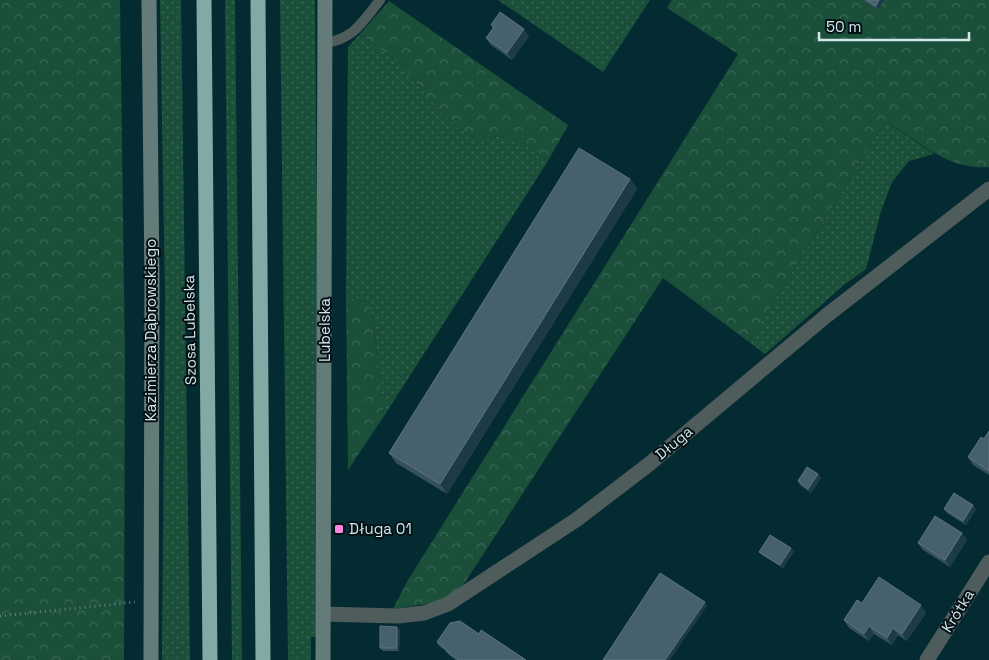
<svg xmlns="http://www.w3.org/2000/svg" width="989" height="660" font-family="'Space Grotesk',sans-serif">
<style>
.grass{fill:url(#grass-dots)}
.forest{fill:url(#forest-crowns)}
.lines{fill:none;stroke-linecap:round;stroke-linejoin:round}
.path{stroke:#617e85;stroke-width:3;stroke-dasharray:1 4;stroke-linecap:butt}
.lane{stroke:#4e5d5b;stroke-width:10}
.street{stroke:#4e5d5b;stroke-width:15}
.secondary{stroke:#637c79;stroke-width:15}
.highway{stroke:#83a9a5;stroke-width:15}
.wall{fill:#37505f}
.shaded-wall{fill:#1c3b47}
.building{fill:#47606e;stroke:#5d7582}
.poi-dot{fill:#fd86e1;stroke:#041114;stroke-width:2}
.labels{text-anchor:middle;stroke-width:4;stroke-linejoin:round;paint-order:stroke}
.street-label{font-size:15px;fill:#d2e5ea;stroke:#041114}
.poi-label{font-size:15px;fill:#d2e5ea;stroke:#041114;text-anchor:start}
</style>
<defs>
<pattern id="grass-dots" width="8" height="8" patternUnits="userSpaceOnUse" patternTransform="scale(1.25)"><rect width="8" height="8" fill="#1a4f39"/><path d="M2 2h.1M6 6h.1" fill="none" stroke="#3a6856" stroke-width="1.8" stroke-linecap="round"/></pattern>
<pattern id="forest-crowns" width="20" height="18" patternUnits="userSpaceOnUse" patternTransform="scale(1.25)"><rect width="20" height="18" fill="#1a4f39"/><path d="M2 6a3 3 0 1 1 6 0M12 15a3 3 0 1 1 6 0" fill="none" stroke="#3a6856"/></pattern>
</defs>
<rect width="100%" height="100%" fill="#052b32"/>
<path class="grass" d="M 160,0 L 181,0 L 190,660 L 162,660 L 165,297 Z
M 225,0 L 235,0 L 242,660 L 232,660 Z
M 280,0 L 315,0 L 317,206 L 316,637 L 311,637 L 311,660 L 288,660 Z
M 498,0 L 650,0 L 603,72 Z
M 360,34 L 404,67 L 431,101 L 457,127 L 477,139 L 500,136 L 524,144 L 548,161 L 384,416 L 371,303 L 346,297 L 348,47 Z
M 885,121 L 934,154 L 909,161 L 892,182 L 881,211 L 866,269 L 844,285 L 765,354 L 749,342 Z"/>
<path class="forest" d="M 0,0 L 120,0 L 125,360 L 124,660 L 0,660 Z
M 672,0 L 989,0 L 989,167 C 948,171 918,140 885,121 L 749,342 L 663,278 L 460,590 L 438,602 L 393,609 L 408,580 L 738,54 L 667,8 Z
M 389,1 L 568,125 L 548,161 L 524,144 L 500,136 L 477,139 L 457,127 L 431,101 L 404,67 L 360,34 Z
M 346,297 L 371,303 L 384,416 L 348,470 Z"/>
<g class="lines">
<path class="path" d="M 0,616 L 135,602"/>
<path class="lane" d="M 325,43 C 354,39 363,21 380,0"/>
<path class="street" d="M 323,614 L 398,616 L 424,613 L 448,604 L 576,520 L 648,465 L 826,316 L 989,189
M 927,660 L 989,562"/>
<path class="secondary" d="M 149,0 L 152,284 L 151,660
M 323,660 L 325,0"/>
<path class="highway" d="M 204,0 L 210,660
M 258,0 L 263,660"/>
</g>
<path class="wall" d="M 863,0 L 884,0 L 878,10 Z
M 491,25 L 529,36 L 512,60 L 491,45 L 486,38 L 493,28 Z
M 630,179 L 637,189 L 447,494 L 396,463 L 389,453 Z
M 989,431 L 989,475 L 973,465 L 968,457 L 984,439 Z
M 818,474 L 821,478 L 811,493 L 800,485 L 798,481 Z
M 944,509 L 976,509 L 966,525 L 947,513 Z
M 962,533 L 967,540 L 950,567 L 923,550 L 918,543 Z
M 794,551 L 783,568 L 762,555 L 759,552 Z
M 862,603 L 926,613 L 907,641 L 898,635 L 892,645 L 874,634 L 869,641 L 849,628 L 844,620 Z
M 397,627 L 400,630 L 399,651 L 383,651 L 380,648 Z
M 479,634 L 526,660 L 456,660 L 449,655 L 446,651 L 439,646 L 437,642 Z"/>
<path class="shaded-wall" d="M 879,0 L 884,0 L 878,10 L 876,6 Z
M 524,29 L 529,36 L 512,60 L 507,53 Z
M 630,179 L 637,189 L 447,494 L 440,484 Z
M 818,474 L 821,478 L 811,493 L 808,489 Z
M 973,505 L 976,509 L 966,525 L 963,521 Z
M 962,533 L 967,540 L 950,567 L 945,560 Z
M 791,548 L 794,551 L 783,568 L 780,565 Z
M 705,602 L 707,606 L 670,660 L 665,660 Z
M 921,605 L 926,613 L 907,641 L 902,634 Z
M 869,626 L 874,634 L 869,641 L 864,634 Z
M 397,627 L 400,630 L 399,651 L 397,648 Z
M 893,628 L 898,635 L 892,645 L 887,638 Z"/>
<path class="building" d="M 866,0 L 879,0 L 876,6 Z
M 500,12 L 524,29 L 507,53 L 486,38 L 494,27 L 491,25 Z
M 579,148 L 630,179 L 440,484 L 389,453 Z
M 989,431 L 989,471 L 968,457 L 981,437 L 984,439 Z
M 807,467 L 818,474 L 808,489 L 798,481 Z
M 954,493 L 973,505 L 963,521 L 944,509 Z
M 935,516 L 962,533 L 945,560 L 918,543 Z
M 770,535 L 791,548 L 780,565 L 759,552 Z
M 660,573 L 705,602 L 665,660 L 603,660 Z
M 879,577 L 921,605 L 902,634 L 893,628 L 887,638 L 869,626 L 864,634 L 844,620 L 857,600 L 862,603 Z
M 460,621 L 479,634 L 481,630 L 526,660 L 459,660 L 446,651 L 447,650 L 437,642 L 450,623 Z
M 380,626 L 397,627 L 397,648 L 380,648 Z"/>
<rect class="poi-dot" x="334" y="524" width="10" height="10" rx="2.5"/>
<g class="labels">
<g class="street-label">
<text transform="translate(151 330) rotate(-90)" y="5">Kazimierza Dąbrowskiego</text>
<text transform="translate(190 330) rotate(-91)" y="5">Szosa Lubelska</text>
<text transform="translate(325 330) rotate(-90)" y="5">Lubelska</text>
<text transform="translate(674 443) rotate(-40)" y="5">Długa</text>
<text transform="translate(958 611) rotate(-58)" y="5">Krótka</text>
</g>
<g class="poi-label">
<text x="349" y="534">Długa 01</text>
</g>
</g>
<path d="M819 32v8h150v-8" fill="none" stroke="#d2e5ea" stroke-width="2.5"/>
<text x="826" y="32" font-size="15" fill="#d2e5ea" stroke="#041114" stroke-width="4" paint-order="stroke">50 m</text>
</svg>
